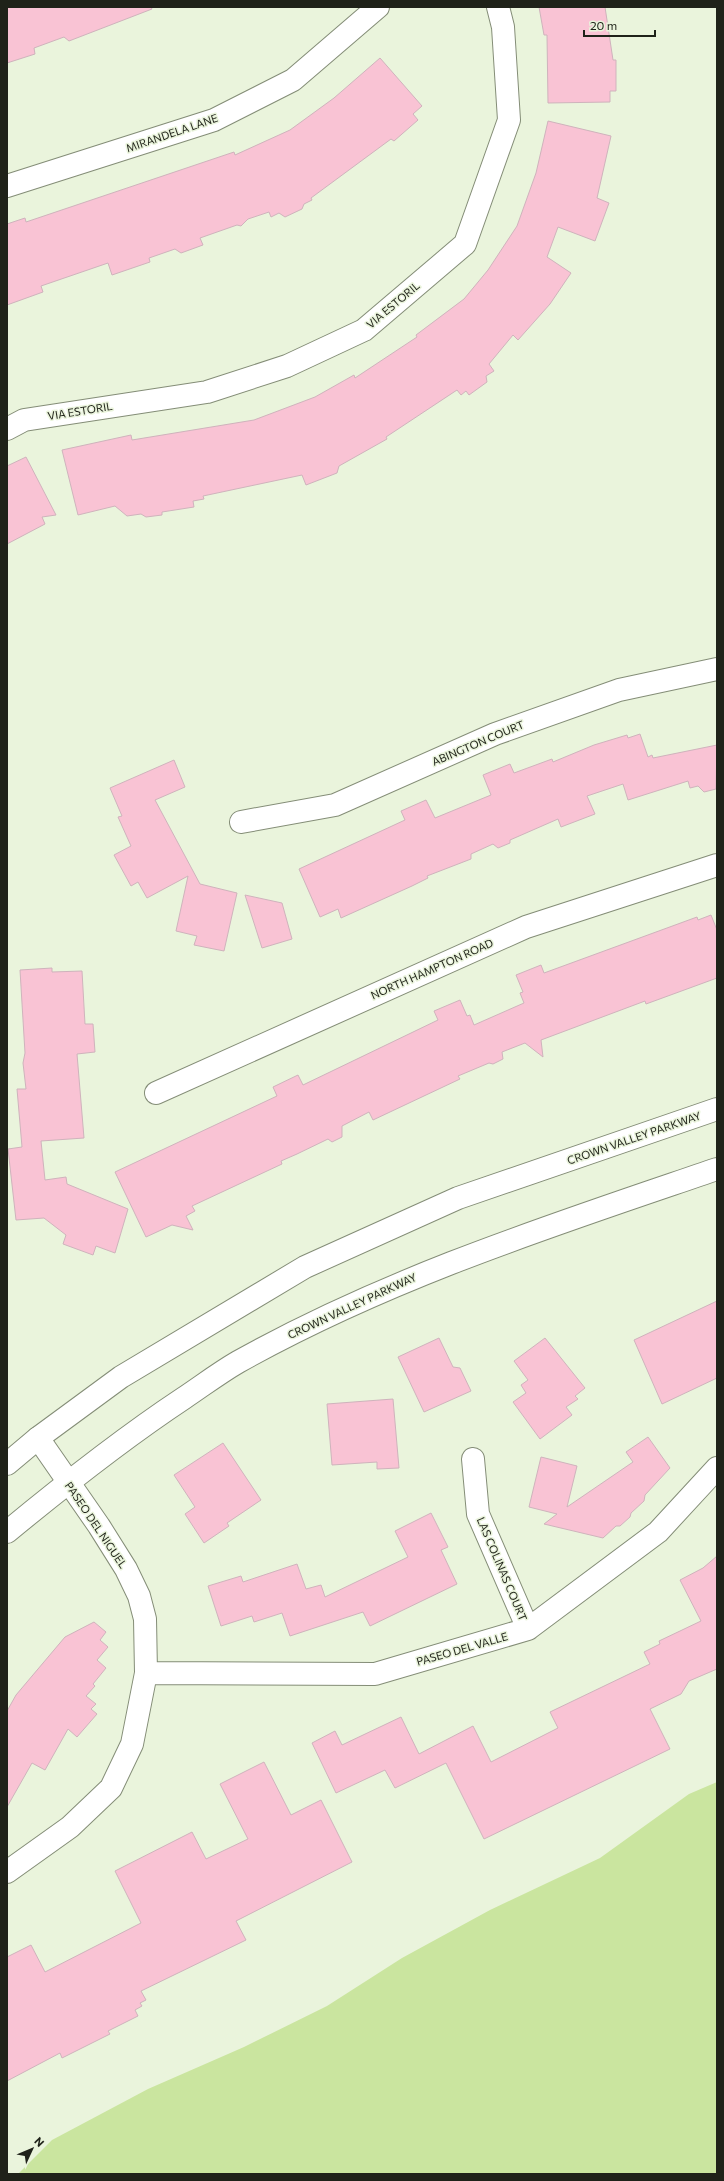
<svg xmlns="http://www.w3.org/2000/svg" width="724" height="2181" font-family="Commissioner,sans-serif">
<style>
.green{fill:#cae59f}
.building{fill:#f9c3d4;stroke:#cfb3bc}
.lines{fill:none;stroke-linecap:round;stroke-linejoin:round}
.street-casing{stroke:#848d77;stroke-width:24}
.primary-casing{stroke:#848d77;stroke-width:24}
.street{stroke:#fff;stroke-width:22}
.primary{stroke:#fff;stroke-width:22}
.labels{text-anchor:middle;stroke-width:3;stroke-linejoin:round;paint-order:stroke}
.street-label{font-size:11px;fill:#1f2219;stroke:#eaf4dc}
</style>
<rect width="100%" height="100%" fill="#eaf4dc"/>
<path class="green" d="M 717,1782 L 717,2174 L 18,2174 L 52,2140 L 148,2089 L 244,2047 L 327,2006 L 402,1958 L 490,1910 L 600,1858 L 689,1794 Z"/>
<path class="building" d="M 7,7 L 151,7 L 152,9 L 69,41 L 64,37 L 34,48 L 35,54 L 7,63 Z
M 539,7 L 605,7 L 613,60 L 616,60 L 616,91 L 610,91 L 610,102 L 548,103 L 547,35 L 544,35 Z
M 380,58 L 422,106 L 413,114 L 418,120 L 394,141 L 391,139 L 311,198 L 312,200 L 304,204 L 302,209 L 285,217 L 279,213 L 271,217 L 269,212 L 248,219 L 241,226 L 237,225 L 200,238 L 203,245 L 181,253 L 175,249 L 149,258 L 150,262 L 112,275 L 108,263 L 41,286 L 43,292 L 7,305 L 7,224 L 25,218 L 26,222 L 234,152 L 235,155 L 290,130 L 334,98 Z
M 548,121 L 611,136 L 597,198 L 609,203 L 595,241 L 558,227 L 547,257 L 571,273 L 550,304 L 518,340 L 513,335 L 489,364 L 494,371 L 486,376 L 487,382 L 469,395 L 466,391 L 461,395 L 457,390 L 386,437 L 387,439 L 339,466 L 337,473 L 306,485 L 302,475 L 203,496 L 204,499 L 193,501 L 194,507 L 162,512 L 162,515 L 146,517 L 141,514 L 127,516 L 115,506 L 78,515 L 62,450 L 131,435 L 132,440 L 254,420 L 315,397 L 354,375 L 355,378 L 417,337 L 416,335 L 464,299 L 488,270 L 517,226 L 536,173 Z
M 26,457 L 56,515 L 42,517 L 45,524 L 7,544 L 7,466 Z
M 640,734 L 648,757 L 652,755 L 653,758 L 717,745 L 716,789 L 704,792 L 698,786 L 690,788 L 688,781 L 628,800 L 623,784 L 587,796 L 595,814 L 561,827 L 558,819 L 510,840 L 510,843 L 498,848 L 493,844 L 471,854 L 471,859 L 427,876 L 428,878 L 412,886 L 341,918 L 338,909 L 320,917 L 299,869 L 405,820 L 401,811 L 426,800 L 435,818 L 491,795 L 483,775 L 510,764 L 514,773 L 552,759 L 553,762 L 594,745 L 627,735 L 628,738 Z
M 174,760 L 185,787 L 155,800 L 200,884 L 237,893 L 224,951 L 194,945 L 197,936 L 176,931 L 188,876 L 147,898 L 138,882 L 131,886 L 114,855 L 131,846 L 118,817 L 122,816 L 110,788 Z
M 245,895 L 282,903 L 292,939 L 262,948 Z
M 711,915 L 717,930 L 717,978 L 646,1004 L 645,1001 L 541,1040 L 543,1057 L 525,1043 L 502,1052 L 503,1059 L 493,1064 L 489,1063 L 458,1076 L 460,1079 L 373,1120 L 369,1112 L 342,1126 L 342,1137 L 332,1142 L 328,1139 L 297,1154 L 281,1161 L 282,1164 L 192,1206 L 195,1211 L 186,1216 L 193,1230 L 172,1225 L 146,1237 L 115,1172 L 277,1096 L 273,1087 L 298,1075 L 303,1085 L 438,1020 L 434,1011 L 460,1000 L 467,1016 L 470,1015 L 474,1025 L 524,1003 L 520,993 L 523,992 L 516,975 L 541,965 L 544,973 L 697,917 L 698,920 Z
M 52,968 L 52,972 L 82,971 L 85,1024 L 93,1024 L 95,1052 L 77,1054 L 84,1138 L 41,1141 L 45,1180 L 66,1177 L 67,1184 L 128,1209 L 115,1253 L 96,1246 L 93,1255 L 63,1244 L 66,1235 L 44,1218 L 16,1220 L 8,1149 L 22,1147 L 17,1089 L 26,1089 L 23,1063 L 25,1053 L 20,970 Z
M 717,1301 L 717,1378 L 662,1404 L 634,1340 Z
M 439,1338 L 453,1367 L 460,1368 L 471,1391 L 424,1412 L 398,1357 Z
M 545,1338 L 585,1388 L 575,1396 L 578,1399 L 566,1407 L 572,1415 L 540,1439 L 513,1402 L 526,1393 L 521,1385 L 528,1380 L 514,1361 Z
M 393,1399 L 399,1468 L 377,1469 L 377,1462 L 332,1465 L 327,1404 Z
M 648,1437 L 670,1468 L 645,1495 L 644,1501 L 631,1513 L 630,1517 L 620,1526 L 616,1526 L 603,1538 L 544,1524 L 557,1514 L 529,1507 L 541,1457 L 577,1466 L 567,1507 L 633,1462 L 626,1452 Z
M 223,1443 L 261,1500 L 227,1523 L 229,1526 L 204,1543 L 185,1514 L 195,1507 L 174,1475 Z
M 431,1513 L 448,1547 L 441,1550 L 457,1584 L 370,1626 L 363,1612 L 290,1636 L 282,1613 L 254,1622 L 252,1616 L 221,1626 L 208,1586 L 241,1576 L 243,1582 L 297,1564 L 306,1589 L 321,1585 L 325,1597 L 408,1557 L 395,1531 Z
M 717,1556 L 717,1669 L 689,1681 L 681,1694 L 650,1709 L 670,1749 L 484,1839 L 446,1763 L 395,1788 L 385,1770 L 336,1793 L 312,1743 L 335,1731 L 342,1745 L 401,1717 L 419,1754 L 473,1726 L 491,1762 L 558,1728 L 550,1712 L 650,1664 L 644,1652 L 660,1644 L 659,1641 L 701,1621 L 680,1580 L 703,1568 Z
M 94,1622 L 106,1632 L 100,1640 L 108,1647 L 97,1660 L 106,1668 L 93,1684 L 95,1686 L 86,1696 L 96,1704 L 91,1709 L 97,1714 L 77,1737 L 68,1729 L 45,1770 L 32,1763 L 7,1807 L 7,1711 L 16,1695 L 65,1637 Z
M 264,1762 L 291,1815 L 321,1800 L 352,1862 L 236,1921 L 246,1940 L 141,1991 L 146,2000 L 140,2003 L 142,2006 L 135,2010 L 138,2016 L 108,2031 L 110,2034 L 62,2058 L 60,2053 L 7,2081 L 7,1957 L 31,1945 L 45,1972 L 141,1923 L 115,1871 L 192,1832 L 206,1859 L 248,1839 L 220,1784 Z"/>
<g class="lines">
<defs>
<path id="street" d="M 7,186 L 214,120 L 293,80 L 378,7
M 7,429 L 24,420 L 207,392 L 287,366 L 364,330 L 465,244 L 509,120 L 503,27 L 498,7
M 241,822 L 335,805 L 495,734 L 619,690 L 717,669
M 156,1093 L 526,927 L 717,865
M 473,1459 L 478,1514 L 528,1629
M 146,1673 L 375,1674 L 528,1629 L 658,1532 L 717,1468
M 7,1872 L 70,1827 L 111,1788 L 132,1744 L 146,1673 L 145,1619 L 139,1596 L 126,1569 L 99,1526 L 38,1438"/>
<path id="primary" d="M 7,1464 L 38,1438 L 121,1377 L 305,1267 L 458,1198 L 717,1109
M 7,1532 C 64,1485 122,1439 184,1398 C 202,1386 219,1373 238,1362 C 390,1277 553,1225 717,1169"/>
</defs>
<use href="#street" class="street-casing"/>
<use href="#primary" class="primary-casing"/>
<use href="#street" class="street"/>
<use href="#primary" class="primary"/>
</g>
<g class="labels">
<g class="street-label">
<text transform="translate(172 133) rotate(-19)" y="4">MIRANDELA LANE</text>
<text transform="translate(393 305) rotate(-40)" y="4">VIA ESTORIL</text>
<text transform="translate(80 411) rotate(-9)" y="4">VIA ESTORIL</text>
<text transform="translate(478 743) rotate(-23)" y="4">ABINGTON COURT</text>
<text transform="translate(432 969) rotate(-24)" y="4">NORTH HAMPTON ROAD</text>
<text transform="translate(634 1138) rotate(-19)" y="4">CROWN VALLEY PARKWAY</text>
<text transform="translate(352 1306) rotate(-25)" y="4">CROWN VALLEY PARKWAY</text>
<text transform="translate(96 1525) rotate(56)" y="4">PASEO DEL NIGUEL</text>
<text transform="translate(502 1569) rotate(67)" y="4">LAS COLINAS COURT</text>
<text transform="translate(462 1649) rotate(-16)" y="4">PASEO DEL VALLE</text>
</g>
</g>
<rect width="724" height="2181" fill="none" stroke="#1f2219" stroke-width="16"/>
<g transform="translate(32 2149) rotate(46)" stroke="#eaf4dc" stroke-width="3" paint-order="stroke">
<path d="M0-3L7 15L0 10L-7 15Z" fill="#1f2219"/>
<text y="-6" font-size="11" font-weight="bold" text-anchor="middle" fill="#1f2219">N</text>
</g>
<path d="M584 30v6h71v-6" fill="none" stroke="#1f2219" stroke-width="2"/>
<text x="590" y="30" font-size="12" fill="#1f2219" stroke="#eaf4dc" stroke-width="3" paint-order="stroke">20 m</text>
</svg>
